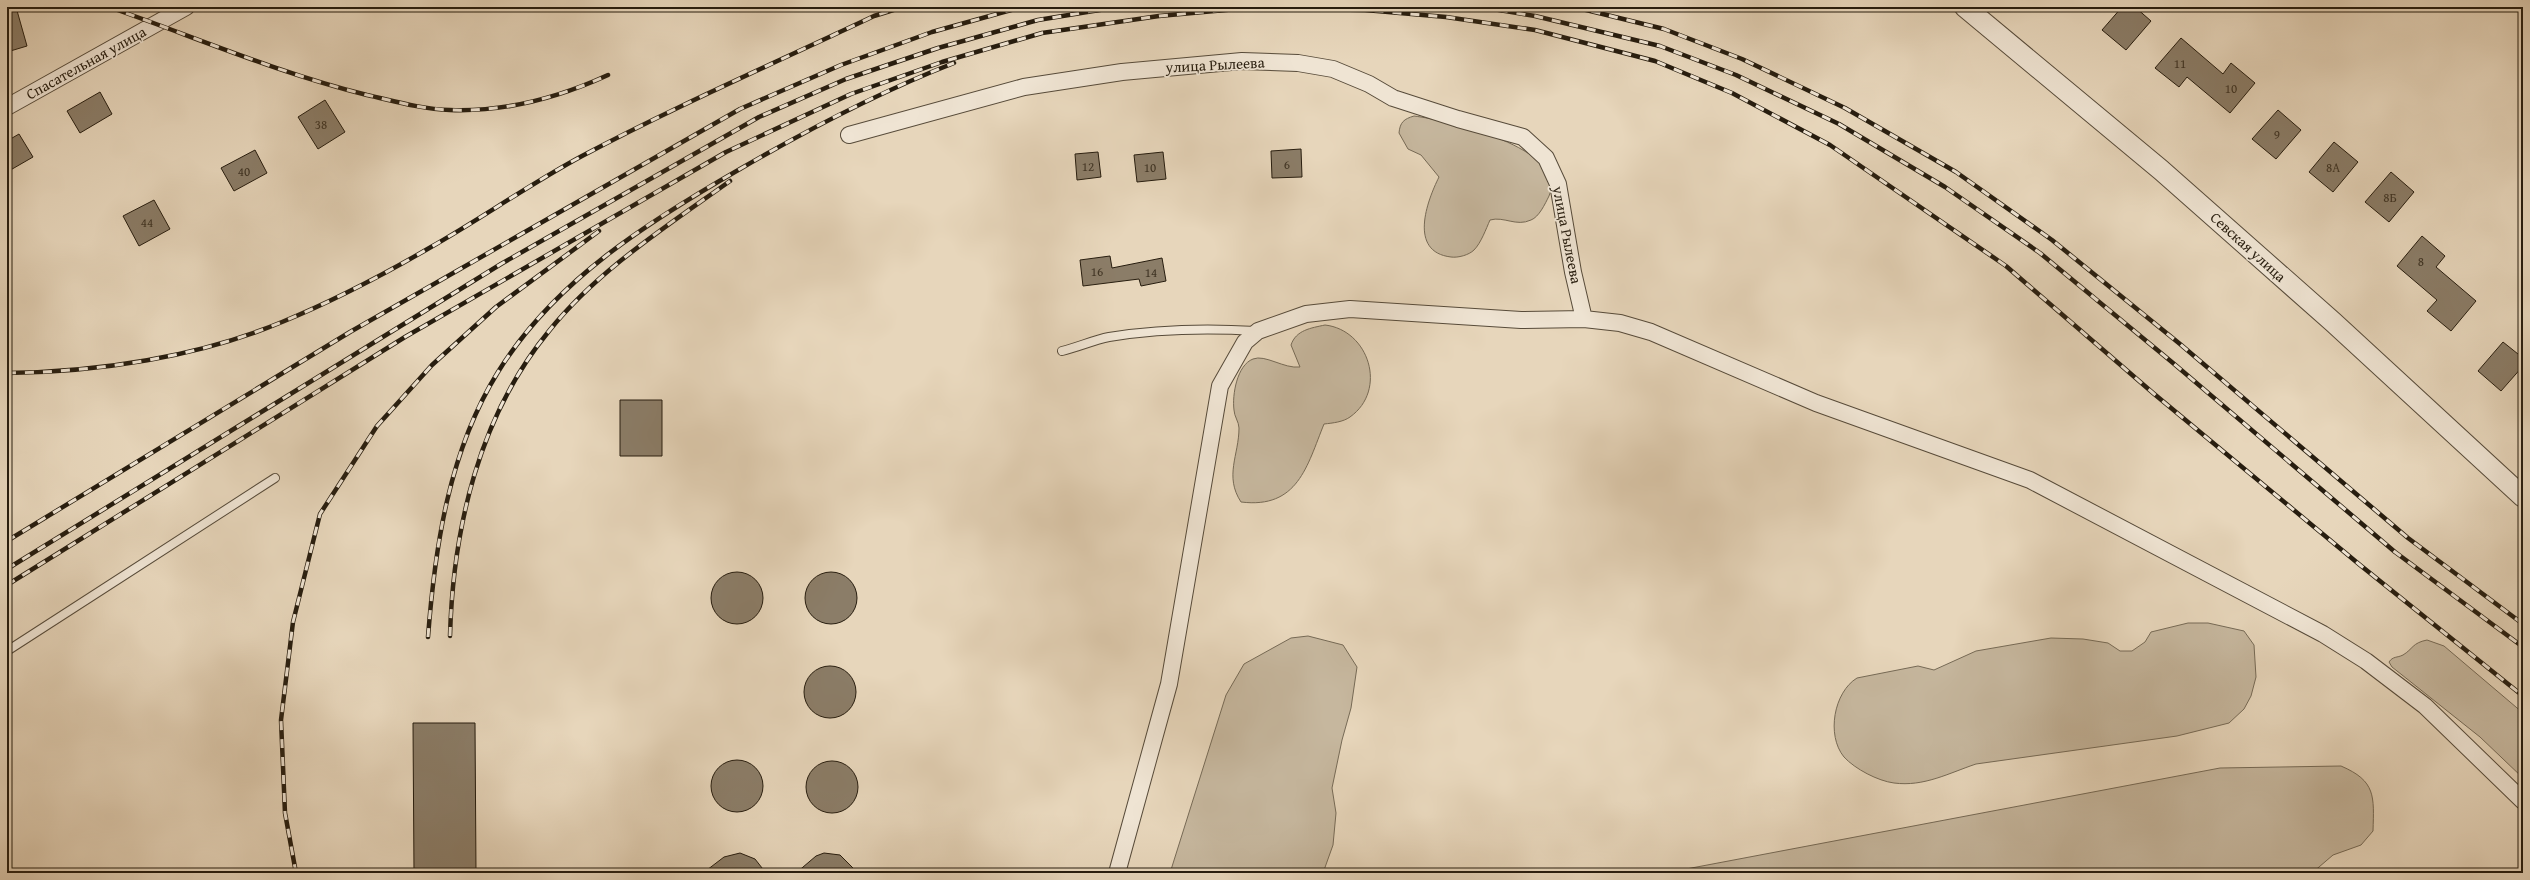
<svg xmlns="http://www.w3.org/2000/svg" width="2530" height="880" font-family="'Gentium Book Plus',serif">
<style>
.green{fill:#c6b79e;stroke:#766a56}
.building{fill:#8b7d68;stroke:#271d0f}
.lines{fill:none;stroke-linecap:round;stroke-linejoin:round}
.service-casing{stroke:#574b3a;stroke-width:10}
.minor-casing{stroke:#574b3a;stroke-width:18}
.tertiary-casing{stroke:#574b3a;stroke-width:22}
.service{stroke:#efe4d3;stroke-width:8}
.minor{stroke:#efe4d3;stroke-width:16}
.tertiary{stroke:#efe4d3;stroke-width:20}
.rail-casing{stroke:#271d0f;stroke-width:4.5}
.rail{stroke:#efe4d3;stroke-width:3;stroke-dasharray:9;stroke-linecap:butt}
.labels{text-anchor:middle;stroke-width:3.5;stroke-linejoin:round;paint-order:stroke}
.number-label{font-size:13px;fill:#403525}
.street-label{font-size:15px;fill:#271d0f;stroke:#efe4d3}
</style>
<rect width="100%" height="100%" fill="#e7d6bb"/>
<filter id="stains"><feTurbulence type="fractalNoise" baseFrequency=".005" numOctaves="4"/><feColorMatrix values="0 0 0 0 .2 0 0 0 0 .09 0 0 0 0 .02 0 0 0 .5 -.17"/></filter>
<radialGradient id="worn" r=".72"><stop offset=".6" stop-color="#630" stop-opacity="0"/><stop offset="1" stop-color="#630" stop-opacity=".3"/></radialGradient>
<path class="green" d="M 1414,116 C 1446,120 1570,148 1549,196 C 1545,204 1539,217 1531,220 C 1516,227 1504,216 1490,220 C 1486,229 1481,243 1474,250 C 1469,255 1458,258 1451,257 C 1408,252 1427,201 1439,177 L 1421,155 L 1408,149 L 1399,133 C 1400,122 1404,119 1414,116 Z
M 1325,325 C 1369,330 1388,390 1350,417 C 1343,422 1333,423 1324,424 C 1307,466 1298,509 1241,502 C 1224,476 1239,455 1239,428 C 1239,422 1234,416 1234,410 C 1232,395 1237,365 1253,359 C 1265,354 1284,369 1300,367 L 1291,345 C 1296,330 1311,328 1325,325 Z
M 2188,623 L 2208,623 L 2244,631 L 2254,645 L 2256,677 L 2251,696 L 2244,709 L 2229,723 L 2177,736 L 1976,764 C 1949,773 1924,787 1894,783 C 1878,781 1855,769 1844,757 C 1826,735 1834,692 1857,678 L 1918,666 L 1934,670 L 1976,651 L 2051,638 L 2083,639 L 2108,643 L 2120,651 L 2132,651 L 2145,642 L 2151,632 Z
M 1308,636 L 1343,645 L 1357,667 L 1351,708 L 1342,740 L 1332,788 L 1336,813 L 1333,845 L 1323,873 L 1170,873 L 1226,695 L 1244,664 L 1291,638 Z
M 2427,640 L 2444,646 L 2523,713 L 2523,778 L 2480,737 L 2392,667 L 2389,662 C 2393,656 2397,658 2403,655 C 2413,649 2412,643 2427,640 Z
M 2341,766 C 2376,781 2374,796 2373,831 L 2361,845 L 2333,855 L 2312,873 L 1665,873 L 2220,768 Z"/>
<path class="building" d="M 7,7 L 16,7 L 27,46 L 7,52 Z
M 2122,7 L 2135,7 L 2151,21 L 2126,50 L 2102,30 Z
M 2181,38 L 2223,74 L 2231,63 L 2255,83 L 2230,113 L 2187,77 L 2179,87 L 2155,68 Z
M 100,92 L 112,114 L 80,133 L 67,111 Z
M 325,100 L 345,132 L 318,149 L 298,117 Z
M 2278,110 L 2301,130 L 2276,159 L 2252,139 Z
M 19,134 L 33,157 L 7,172 L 7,141 Z
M 2334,142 L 2358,162 L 2333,192 L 2309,172 Z
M 1301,149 L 1302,177 L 1272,178 L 1271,151 Z
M 255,150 L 267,173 L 234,191 L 221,168 Z
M 1098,152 L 1101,177 L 1077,180 L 1075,154 Z
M 1163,152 L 1166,179 L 1137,182 L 1134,155 Z
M 2391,172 L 2414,192 L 2389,222 L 2365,202 Z
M 154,200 L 170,229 L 139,246 L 123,216 Z
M 2422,236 L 2445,256 L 2436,267 L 2476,301 L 2451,331 L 2427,311 L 2437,300 L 2397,266 Z
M 1110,256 L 1112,268 L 1162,258 L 1166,281 L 1141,286 L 1139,279 L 1083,286 L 1080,260 Z
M 2503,342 L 2523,358 L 2523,366 L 2501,391 L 2478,371 Z
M 620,400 L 662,400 L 662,456 L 620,456 Z
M711 598a26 26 0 1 1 52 0a26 26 0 1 1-52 0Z
M805 598a26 26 0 1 1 52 0a26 26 0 1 1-52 0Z
M804 692a26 26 0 1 1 52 0a26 26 0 1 1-52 0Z
M 413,723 L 475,723 L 476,873 L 414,873 Z
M711 786a26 26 0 1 1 52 0a26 26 0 1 1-52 0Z
M806 787a26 26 0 1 1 52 0a26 26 0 1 1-52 0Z
M 740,853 L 755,859 L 766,873 L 703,873 L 724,857 Z
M 824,853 L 840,855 L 858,873 L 796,873 L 816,856 Z"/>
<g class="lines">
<defs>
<path id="service" d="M 1062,351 C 1078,347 1094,340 1109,337 C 1158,329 1206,328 1256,331
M 7,651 L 275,478"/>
<path id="minor" d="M 7,107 L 186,7
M 849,135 L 1024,87 L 1122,72 L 1242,61 L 1298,63 L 1333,69 L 1369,84 L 1393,98 L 1458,119 L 1523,137 L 1546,158 L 1558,184 L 1573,272 L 1584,319
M 1117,873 L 1169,684 L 1220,386 L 1245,342 L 1258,331 L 1306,314 L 1350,309 L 1521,320 L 1584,319 L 1620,323 L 1651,332 L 1816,403 L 2030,480 L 2323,634 L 2366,661 L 2425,706 L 2523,801"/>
<path id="tertiary" d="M 1965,7 L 2161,170 L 2333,322 L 2523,497"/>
</defs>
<use href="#service" class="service-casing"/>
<use href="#minor" class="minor-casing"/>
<use href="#tertiary" class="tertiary-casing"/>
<use href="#service" class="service"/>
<use href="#minor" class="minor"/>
<use href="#tertiary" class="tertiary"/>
<defs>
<path id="rail" d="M 109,7 C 195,37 278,73 367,95 C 394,101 421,109 450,110 C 504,112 558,98 608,75
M 1481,7 L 1535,16 L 1660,46 L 1736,75 L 1839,124 L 1945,187 L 2040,253 L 2173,363 L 2395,552 L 2523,647
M 1574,7 L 1664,29 L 1742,59 L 1845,108 L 1956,172 L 2052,240 L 2180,344 L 2408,538 L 2523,624
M 7,373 C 98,372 198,357 282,322 C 333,301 383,275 431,247 C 482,218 530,184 582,156 C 676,106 777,62 874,16 L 903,7
M 7,541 L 350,332 L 740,109 L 841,65 L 932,32 L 1022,7
M 7,569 L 501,264 L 759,117 L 846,79 L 938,48 L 1038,20 L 1118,7
M 7,585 L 405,337 L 726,152 L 851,94 L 942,62 L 1042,33 L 1159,16 L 1248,8 L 1365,10 L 1446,17 L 1535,30 L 1655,61 L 1732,93 L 1830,145 L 2006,266 L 2153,393 L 2360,565 L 2523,696
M 450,636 C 453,528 479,416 549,331 C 598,270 667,226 730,181
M 428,637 C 435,546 449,451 498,372 C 555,280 648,222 740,169 C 809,129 879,92 954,63
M 296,873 L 285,813 L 281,720 L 293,622 L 320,514 L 377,426 L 432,365 L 496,307 L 599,231"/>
</defs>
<use href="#rail" class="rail-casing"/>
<use href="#rail" class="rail"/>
</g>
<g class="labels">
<g class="number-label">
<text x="2180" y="68">11</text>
<text x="2231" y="93">10</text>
<text x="321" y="129">38</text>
<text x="2277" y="139">9</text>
<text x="1287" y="169">6</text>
<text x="1088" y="171">12</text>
<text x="1150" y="172">10</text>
<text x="2333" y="172">8А</text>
<text x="244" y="176">40</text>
<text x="2390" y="202">8Б</text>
<text x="147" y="227">44</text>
<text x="2421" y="266">8</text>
<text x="1097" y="276">16</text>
<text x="1151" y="277">14</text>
</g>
<g class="street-label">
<text transform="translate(86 63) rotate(-29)" y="5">Спасательная улица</text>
<text transform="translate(1215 65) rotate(-3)" y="5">улица Рылеева</text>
<text transform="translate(1567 235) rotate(79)" y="5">улица Рылеева</text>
<text transform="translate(2248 247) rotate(42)" y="5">Севская улица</text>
</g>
</g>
<rect width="2530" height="880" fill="none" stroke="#e7d6bb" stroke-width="24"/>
<rect x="8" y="8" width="2514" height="864" fill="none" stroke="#271d0f" stroke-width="2"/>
<rect x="12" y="12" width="2506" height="856" fill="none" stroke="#271d0f"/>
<rect width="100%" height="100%" filter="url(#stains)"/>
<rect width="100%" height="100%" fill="url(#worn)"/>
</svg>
